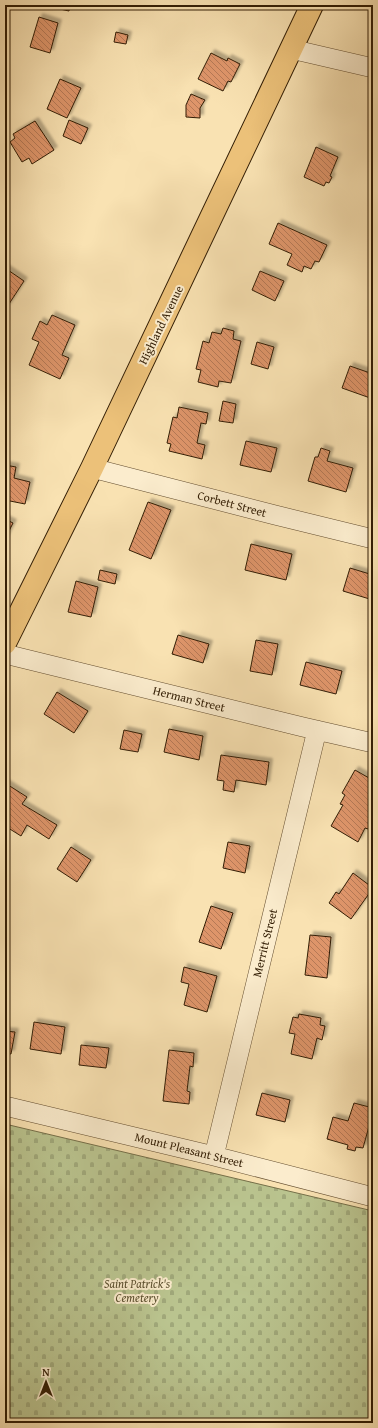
<svg xmlns="http://www.w3.org/2000/svg" width="378" height="1428" font-family="'Gentium Book Plus',serif">
<style>
.cemetery{fill:url(#cemetery-stones);stroke:#76704a}
.building{fill:url(#building-back-hatch);stroke:#321d04;filter:url(#shadow)}
.lines{fill:none;stroke-linecap:round;stroke-linejoin:round}
.minor-casing{stroke:#644e30;stroke-width:20}
.major-casing{stroke:#321d04;stroke-width:24}
.minor{stroke:#fbeccd;stroke-width:19}
.major{stroke:#ecc179;stroke-width:22}
.labels{text-anchor:middle;stroke-width:4;stroke-linejoin:round;paint-order:stroke}
.street-label{font-size:12px;fill:#321d04;stroke:#fbeccd}
.park-label{font-size:12px;font-style:italic;fill:#5b4f2e;stroke:#fbeccd}
</style>
<defs>
<pattern id="cemetery-stones" width="16" height="16" patternUnits="userSpaceOnUse"><rect width="16" height="16" fill="#bac48f"/><path d="M2 7V4a2 2 0 0 1 4 0v3zM10 15v-3a2 2 0 0 1 4 0v3z" fill="#a0a87a"/></pattern>
<pattern id="building-back-hatch" width="6" height="6" patternUnits="userSpaceOnUse"><rect width="6" height="6" fill="#de956b"/><path d="M-1 5l2 2M0 0l6 6M5-1l2 2" fill="none" stroke="#b57956"/></pattern>
<filter id="shadow"><feDropShadow dx="3.5" dy="-3.5" stdDeviation="1" flood-color="#0004"/></filter>
</defs>
<rect width="100%" height="100%" fill="#f9e2b2"/>
<filter id="stains"><feTurbulence type="fractalNoise" baseFrequency=".005" numOctaves="4"/><feColorMatrix values="0 0 0 0 .2 0 0 0 0 .09 0 0 0 0 .02 0 0 0 .5 -.17"/></filter>
<radialGradient id="worn" r=".72"><stop offset=".6" stop-color="#630" stop-opacity="0"/><stop offset="1" stop-color="#630" stop-opacity=".3"/></radialGradient>
<path class="cemetery" d="M 5,1124 L 373,1211 L 373,1423 L 5,1423 Z"/>
<path class="building" d="M 51,5 L 70,5 L 69,11 L 51,7 Z
M 39,17 L 58,23 L 50,53 L 30,47 Z
M 116,32 L 128,35 L 126,44 L 114,42 Z
M 211,53 L 227,61 L 228,58 L 240,64 L 231,82 L 228,81 L 223,91 L 198,79 Z
M 60,79 L 81,88 L 67,118 L 47,109 Z
M 191,94 L 205,100 L 200,108 L 200,118 L 186,117 L 186,105 Z
M 69,120 L 88,128 L 81,144 L 63,136 Z
M 35,121 L 54,150 L 32,164 L 29,158 L 22,162 L 10,142 L 15,138 L 13,134 Z
M 316,147 L 338,157 L 330,176 L 332,177 L 329,183 L 326,182 L 324,186 L 304,177 Z
M 278,223 L 327,245 L 319,262 L 315,261 L 311,269 L 304,266 L 302,272 L 287,265 L 292,254 L 269,244 Z
M 5,268 L 24,281 L 7,307 L 5,306 Z
M 260,271 L 284,281 L 275,301 L 252,290 Z
M 52,315 L 75,325 L 62,355 L 69,358 L 60,379 L 29,365 L 39,342 L 32,339 L 40,321 L 47,325 Z
M 223,328 L 234,331 L 233,339 L 241,341 L 231,383 L 219,381 L 218,387 L 198,382 L 201,370 L 196,369 L 203,341 L 209,343 L 212,332 L 221,334 Z
M 257,342 L 274,347 L 268,369 L 251,364 Z
M 350,366 L 373,374 L 373,399 L 342,388 Z
M 223,401 L 236,404 L 233,423 L 219,421 Z
M 179,407 L 208,413 L 206,424 L 201,423 L 197,443 L 205,445 L 202,459 L 169,451 L 171,444 L 167,443 L 173,417 L 177,418 Z
M 246,441 L 277,448 L 271,472 L 240,465 Z
M 321,448 L 330,451 L 327,461 L 353,468 L 346,492 L 308,481 L 315,457 L 318,457 Z
M 5,465 L 16,467 L 14,478 L 30,482 L 25,504 L 5,500 Z
M 148,502 L 171,510 L 151,559 L 129,550 Z
M 5,519 L 13,523 L 5,539 Z
M 251,544 L 292,554 L 286,580 L 245,570 Z
M 350,568 L 373,575 L 373,600 L 343,591 Z
M 100,570 L 117,574 L 115,584 L 98,580 Z
M 76,581 L 98,587 L 91,617 L 68,612 Z
M 178,635 L 209,644 L 203,663 L 172,654 Z
M 256,640 L 278,644 L 272,675 L 250,671 Z
M 306,662 L 342,671 L 336,694 L 300,685 Z
M 373,687 L 373,701 L 369,700 Z
M 57,692 L 88,711 L 74,733 L 44,714 Z
M 169,729 L 203,736 L 199,760 L 164,752 Z
M 124,730 L 142,734 L 138,752 L 120,749 Z
M 221,755 L 269,762 L 266,785 L 236,780 L 234,792 L 223,790 L 224,781 L 217,780 Z
M 355,770 L 369,778 L 371,774 L 373,775 L 373,814 L 368,823 L 370,825 L 368,829 L 365,828 L 358,842 L 331,826 L 343,805 L 340,804 L 345,795 L 342,793 Z
M 5,783 L 27,797 L 22,804 L 57,825 L 49,839 L 27,825 L 21,836 L 5,826 Z
M 228,842 L 250,846 L 245,873 L 223,868 Z
M 71,847 L 91,860 L 77,882 L 57,869 Z
M 353,873 L 373,888 L 351,919 L 329,903 L 336,892 L 339,894 Z
M 211,906 L 233,913 L 221,949 L 199,942 Z
M 310,935 L 331,937 L 327,978 L 305,975 Z
M 184,967 L 217,976 L 207,1012 L 184,1005 L 189,984 L 181,982 Z
M 299,1014 L 321,1018 L 320,1025 L 325,1026 L 322,1040 L 317,1038 L 312,1059 L 291,1054 L 295,1034 L 289,1033 L 293,1017 L 298,1018 Z
M 34,1022 L 65,1027 L 61,1054 L 30,1049 Z
M 5,1031 L 15,1032 L 11,1054 L 5,1053 Z
M 81,1045 L 109,1048 L 106,1068 L 79,1065 Z
M 169,1050 L 194,1053 L 193,1067 L 190,1066 L 187,1091 L 190,1092 L 189,1104 L 163,1101 Z
M 262,1093 L 290,1100 L 285,1122 L 256,1115 Z
M 354,1103 L 373,1108 L 373,1120 L 371,1119 L 363,1148 L 356,1147 L 355,1151 L 347,1149 L 348,1145 L 327,1139 L 333,1117 L 348,1121 Z"/>
<g class="lines">
<defs>
<path id="minor" d="M 291,49 L 373,68
M 92,468 L 275,515 L 373,539
M 5,654 L 303,727 L 373,743
M 5,1106 L 214,1156 L 373,1197
M 214,1156 L 317,730"/>
<path id="major" d="M 5,643 L 92,468 L 312,5"/>
</defs>
<use href="#minor" class="minor-casing"/>
<use href="#major" class="major-casing"/>
<use href="#minor" class="minor"/>
<use href="#major" class="major"/>
</g>
<g class="labels">
<g class="street-label">
<text transform="translate(161 325) rotate(-64)" y="4">Highland Avenue</text>
<text transform="translate(232 504) rotate(15)" y="4">Corbett Street</text>
<text transform="translate(189 699) rotate(14)" y="4">Herman Street</text>
<text transform="translate(265 943) rotate(-76)" y="4">Merritt Street</text>
<text transform="translate(189 1150) rotate(14)" y="4">Mount Pleasant Street</text>
</g>
<g class="park-label">
<text x="137" y="1288">Saint Patrick's<tspan x="137" dy="14">Cemetery</tspan></text>
</g>
</g>
<rect width="378" height="1428" fill="none" stroke="#f9e2b2" stroke-width="20"/>
<rect x="6" y="6" width="366" height="1416" fill="none" stroke="#321d04" stroke-width="2"/>
<rect x="10" y="10" width="358" height="1408" fill="none" stroke="#321d04"/>
<g transform="translate(46 1382)" stroke="#fbeccd" stroke-width="3" paint-order="stroke">
<path d="M0-3L7 15L0 10L-7 15Z" fill="#321d04"/>
<text y="-6" font-size="11" font-weight="bold" text-anchor="middle" fill="#321d04">N</text>
</g>
<rect width="100%" height="100%" filter="url(#stains)"/>
<rect width="100%" height="100%" fill="url(#worn)"/>
</svg>
